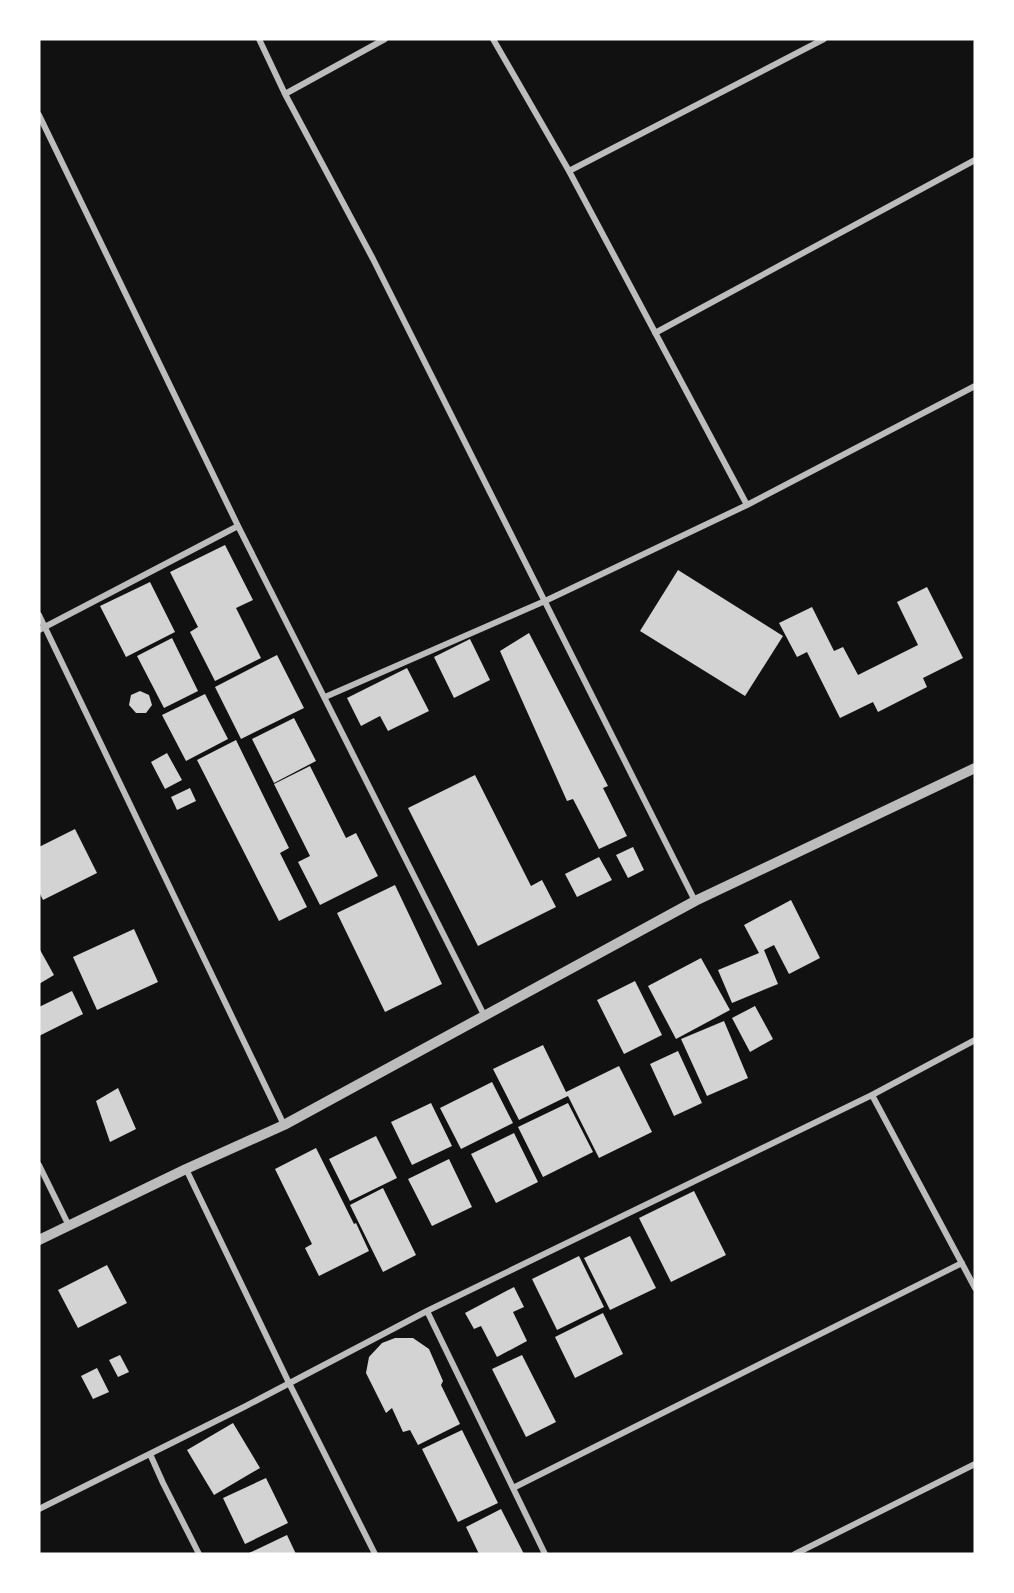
<svg xmlns="http://www.w3.org/2000/svg" width="1014" height="1593" font-family="'Roboto Condensed',sans-serif">
<style>
.building{fill:#d3d3d3}
.lines{fill:none;stroke-linecap:round;stroke-linejoin:round}
.minor{stroke:#bcbcbc;stroke-width:6}
.tertiary{stroke:#bcbcbc;stroke-width:10}
</style>
<rect width="100%" height="100%" fill="#111"/>
<path class="building" d="M 225,545 L 253,600 L 236,608 L 261,658 L 215,681 L 190,632 L 198,627 L 170,572 Z
M 678,570 L 783,636 L 745,696 L 640,631 Z
M 150,582 L 175,632 L 126,657 L 100,606 Z
M 927,587 L 963,658 L 923,678 L 927,687 L 878,712 L 873,702 L 840,718 L 807,652 L 797,657 L 779,623 L 812,607 L 834,651 L 843,647 L 858,675 L 918,645 L 897,602 Z
M 529,633 L 608,786 L 603,788 L 627,836 L 599,849 L 573,799 L 567,801 L 500,651 Z
M 172,638 L 198,691 L 164,708 L 137,656 Z
M 470,639 L 490,680 L 454,698 L 434,657 Z
M 277,655 L 304,708 L 241,739 L 215,687 Z
M 407,668 L 429,711 L 388,731 L 380,716 L 361,726 L 347,698 Z
M 140,691 L 149,695 L 152,705 L 146,713 L 136,713 L 129,705 L 131,695 Z
M 205,694 L 228,739 L 186,761 L 162,715 Z
M 294,718 L 316,761 L 274,783 L 252,739 Z
M 236,740 L 289,848 L 280,853 L 307,907 L 279,921 L 197,760 Z
M 167,753 L 182,780 L 165,789 L 151,762 Z
M 310,766 L 346,838 L 356,833 L 378,876 L 320,905 L 298,862 L 310,856 L 274,784 Z
M 475,775 L 531,886 L 542,880 L 556,907 L 478,946 L 408,808 Z
M 190,788 L 196,801 L 177,810 L 171,797 Z
M 75,829 L 97,873 L 43,900 L 39,892 L 39,847 Z
M 633,847 L 644,870 L 628,878 L 616,855 Z
M 599,857 L 612,880 L 577,897 L 565,874 Z
M 395,885 L 442,984 L 385,1012 L 337,913 Z
M 791,900 L 820,958 L 789,974 L 774,945 L 764,950 L 778,984 L 732,1003 L 718,970 L 759,953 L 744,925 Z
M 134,929 L 158,982 L 97,1010 L 73,957 Z
M 39,948 L 54,975 L 39,984 Z
M 701,958 L 730,1010 L 676,1039 L 648,986 Z
M 635,981 L 662,1035 L 624,1054 L 597,1000 Z
M 72,991 L 83,1014 L 39,1036 L 39,1007 Z
M 755,1006 L 773,1039 L 750,1052 L 732,1018 Z
M 724,1021 L 748,1078 L 707,1096 L 681,1039 Z
M 543,1045 L 566,1092 L 619,1066 L 652,1132 L 599,1158 L 568,1096 L 519,1120 L 493,1069 Z
M 678,1051 L 702,1103 L 674,1116 L 650,1064 Z
M 492,1082 L 513,1123 L 461,1149 L 440,1108 Z
M 118,1088 L 136,1129 L 110,1142 L 96,1101 Z
M 431,1103 L 452,1146 L 412,1165 L 391,1122 Z
M 568,1103 L 593,1152 L 543,1177 L 518,1127 Z
M 514,1133 L 538,1182 L 496,1203 L 471,1154 Z
M 376,1136 L 397,1178 L 350,1201 L 329,1159 Z
M 316,1148 L 354,1224 L 356,1223 L 369,1251 L 319,1276 L 305,1248 L 312,1244 L 275,1169 Z
M 449,1159 L 472,1207 L 432,1226 L 408,1179 Z
M 383,1188 L 416,1255 L 383,1272 L 350,1205 Z
M 694,1191 L 726,1255 L 671,1282 L 639,1218 Z
M 630,1236 L 656,1288 L 610,1310 L 584,1258 Z
M 579,1256 L 604,1307 L 557,1330 L 532,1279 Z
M 107,1265 L 127,1303 L 78,1328 L 58,1290 Z
M 514,1287 L 524,1307 L 513,1312 L 527,1341 L 497,1357 L 481,1326 L 474,1329 L 465,1313 Z
M 603,1313 L 623,1354 L 575,1378 L 555,1337 Z
M 395,1338 L 413,1338 L 429,1349 L 443,1381 L 441,1385 L 460,1424 L 418,1445 L 410,1430 L 403,1432 L 392,1408 L 386,1413 L 366,1373 L 369,1357 L 382,1343 Z
M 120,1355 L 129,1372 L 118,1377 L 109,1360 Z
M 522,1355 L 556,1422 L 526,1437 L 492,1369 Z
M 97,1368 L 109,1392 L 93,1399 L 81,1376 Z
M 233,1423 L 260,1468 L 214,1495 L 187,1450 Z
M 462,1430 L 498,1503 L 458,1522 L 422,1449 Z
M 266,1478 L 288,1523 L 245,1544 L 223,1498 Z
M 501,1509 L 524,1554 L 479,1554 L 466,1527 Z
M 287,1535 L 296,1554 L 247,1554 Z"/>
<g class="lines">
<path class="minor" d="M 259,39 L 285,94 L 373,259 L 695,901
M 493,39 L 569,171 L 747,505
M 285,94 L 385,39
M 39,115 L 238,526 L 484,1015
M 569,171 L 824,39
M 655,333 L 975,160
M 39,615 L 284,1125
M 39,630 L 238,526
M 325,697 L 545,601 L 747,505 L 975,386
M 872,1095 L 975,1288
M 39,1165 L 69,1226
M 186,1169 L 289,1383 L 375,1554
M 427,1311 L 545,1554
M 150,1454 L 163,1483 L 199,1554
M 513,1488 L 962,1263
M 39,1509 L 244,1407 L 427,1311 L 872,1095 L 975,1040
M 795,1554 L 975,1464"/>
<path class="tertiary" d="M 39,1240 L 186,1169 L 284,1125 L 695,901 L 975,768"/>
</g>
<rect width="1014" height="1593" fill="none" stroke="#ffffff" stroke-width="81"/>
</svg>
